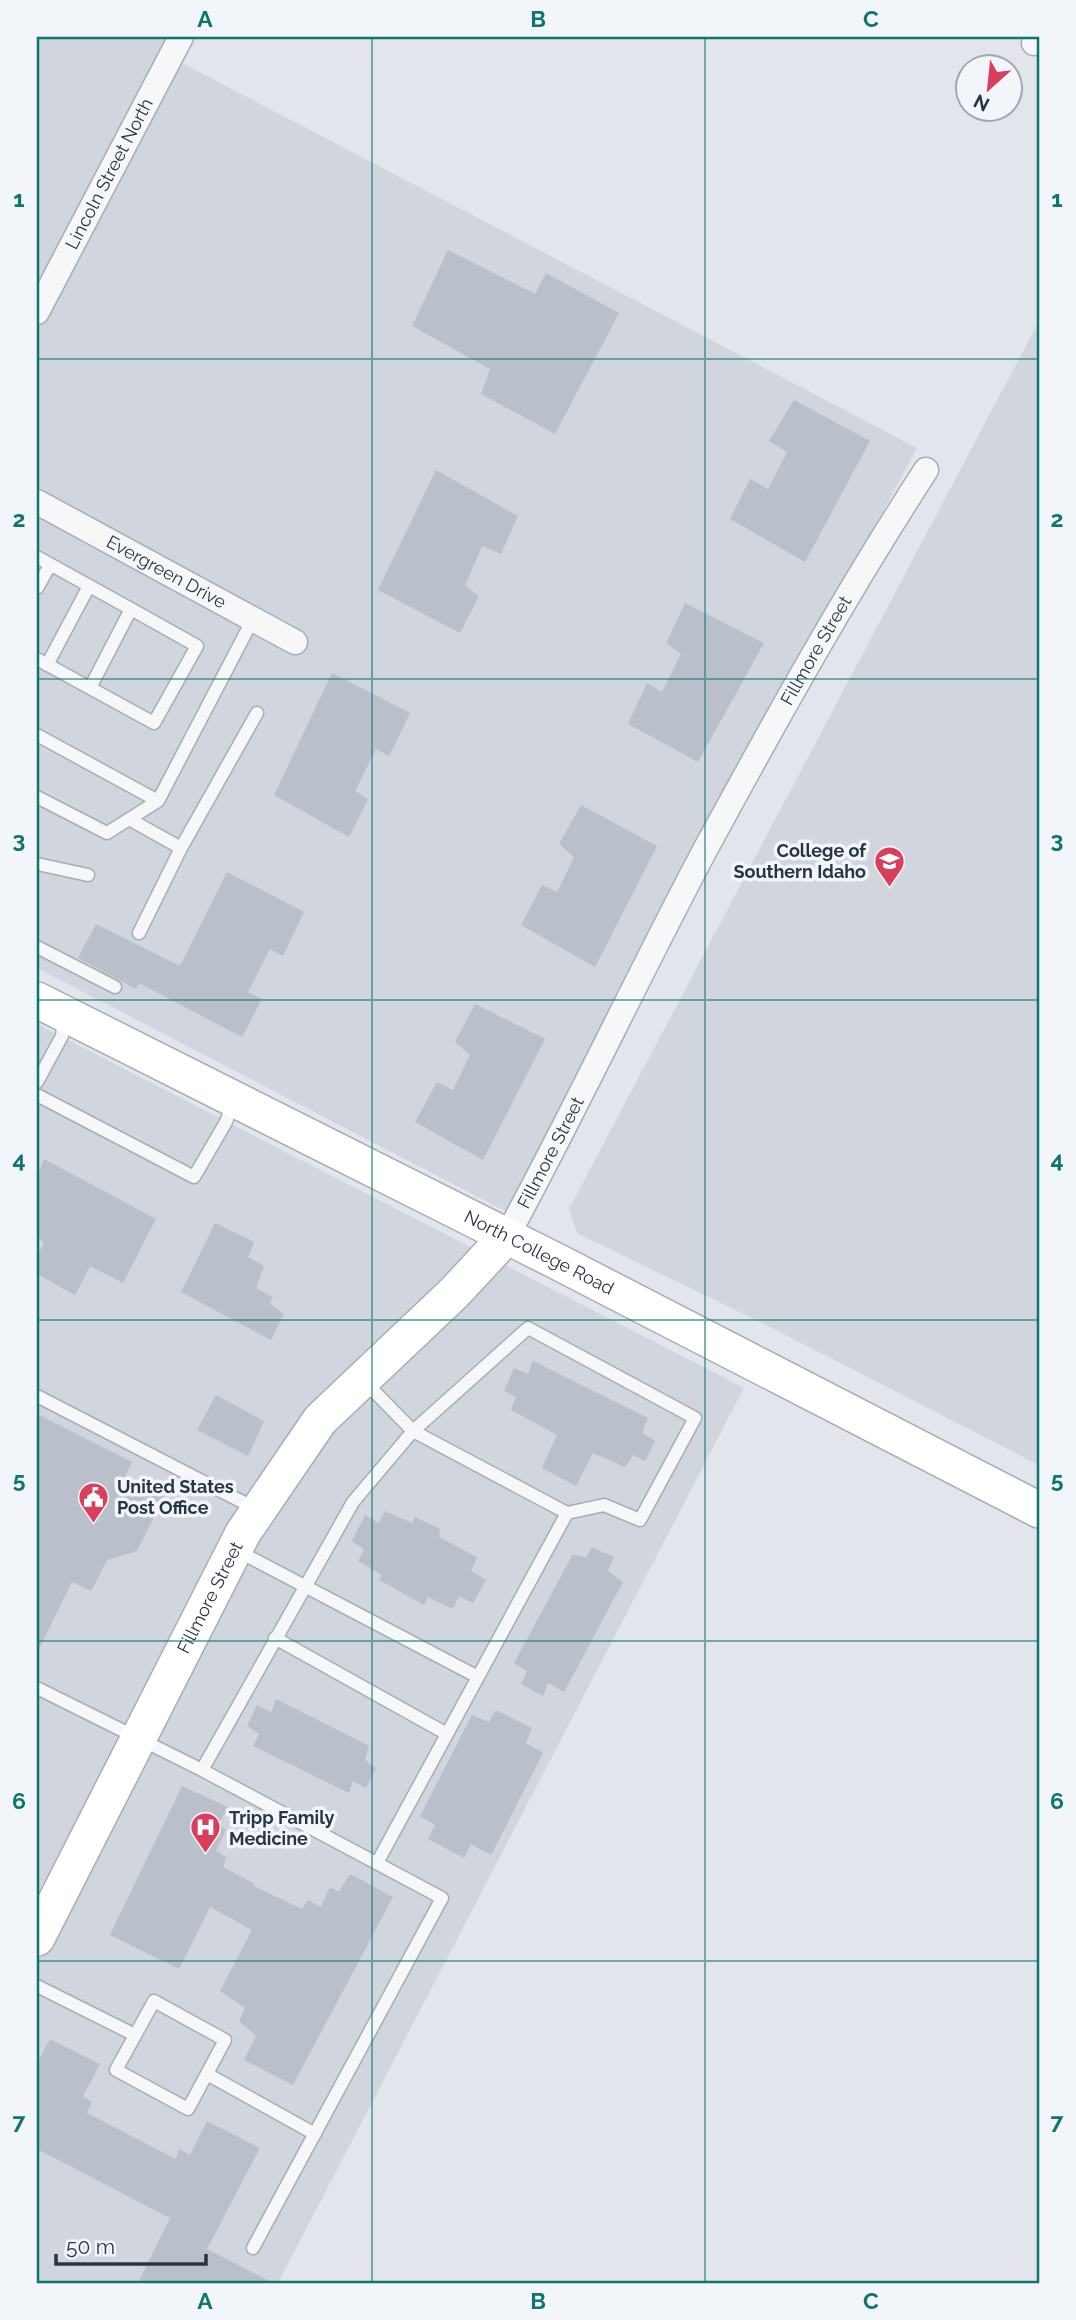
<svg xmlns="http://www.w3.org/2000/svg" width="1076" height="2320" font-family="Raleway,sans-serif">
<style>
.built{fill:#d0d5de}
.building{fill:#b9c0ca}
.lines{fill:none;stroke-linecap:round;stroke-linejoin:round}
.lane-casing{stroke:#a7adb7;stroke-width:15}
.street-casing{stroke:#a7adb7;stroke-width:27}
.secondary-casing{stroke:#a7adb7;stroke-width:38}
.lane{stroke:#f5f7f9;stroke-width:12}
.street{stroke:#f5f7f9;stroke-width:24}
.secondary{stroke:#fff;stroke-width:35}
.grid{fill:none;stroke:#0f766e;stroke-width:2;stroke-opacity:0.55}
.labels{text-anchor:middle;stroke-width:7;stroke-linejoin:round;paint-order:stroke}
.street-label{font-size:18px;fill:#293445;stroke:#f2f5f9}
.poi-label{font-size:18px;font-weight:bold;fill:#293445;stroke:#f2f5f9;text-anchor:start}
.neatline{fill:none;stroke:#0f766e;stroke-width:2.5}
.grid-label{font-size:23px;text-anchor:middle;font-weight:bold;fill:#0f766e}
</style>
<rect width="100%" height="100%" fill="#e2e6ec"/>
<path class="built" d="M 37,37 L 173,37 L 165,54 L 917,448 L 507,1212 L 37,968 Z
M 1039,321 L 1039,1465 L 770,1327 L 577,1233 L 569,1209 Z
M 37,1024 L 744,1388 L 278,2283 L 37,2283 Z"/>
<path class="building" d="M 448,250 L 535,294 L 546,273 L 619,313 L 555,434 L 481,394 L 490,369 L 412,326 Z
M 794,400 L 870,441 L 805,562 L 730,519 L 750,479 L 768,489 L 787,452 L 769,441 Z
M 436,470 L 518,516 L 501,554 L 482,546 L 465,586 L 479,596 L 460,633 L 378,590 Z
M 685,603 L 764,643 L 698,762 L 628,724 L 647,683 L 662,692 L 681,654 L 666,643 Z
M 332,673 L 410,713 L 389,756 L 376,749 L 355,791 L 368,799 L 349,837 L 274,795 Z
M 581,805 L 657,846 L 595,967 L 521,925 L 542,885 L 557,892 L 574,857 L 559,844 Z
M 227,872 L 304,912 L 283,956 L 270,949 L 248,992 L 262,999 L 242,1037 L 139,983 L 136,989 L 78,958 L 96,924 L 180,966 Z
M 475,1004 L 545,1039 L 483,1160 L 415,1122 L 437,1082 L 453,1090 L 470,1055 L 455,1042 Z
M 44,1159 L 156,1219 L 123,1283 L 90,1266 L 75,1295 L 37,1274 L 37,1258 L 44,1242 L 37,1237 L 37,1176 Z
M 215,1223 L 254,1242 L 248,1257 L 264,1266 L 256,1288 L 273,1297 L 270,1304 L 284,1314 L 271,1340 L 181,1292 Z
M 533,1361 L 648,1418 L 642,1433 L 655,1441 L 645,1461 L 633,1455 L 625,1467 L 593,1453 L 576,1486 L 542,1468 L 557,1435 L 511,1410 L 516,1397 L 504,1391 L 514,1368 L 528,1374 Z
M 216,1395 L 264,1421 L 248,1456 L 197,1430 Z
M 37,1414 L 132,1462 L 125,1477 L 164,1497 L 137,1551 L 107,1560 L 91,1591 L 72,1582 L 37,1653 Z
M 385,1511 L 412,1523 L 415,1517 L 440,1529 L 439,1537 L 477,1557 L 471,1571 L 486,1580 L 473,1603 L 459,1596 L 453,1609 L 428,1597 L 424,1605 L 379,1580 L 382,1575 L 358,1561 L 364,1549 L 352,1541 L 365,1515 L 379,1523 Z
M 592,1547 L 614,1557 L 608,1571 L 623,1582 L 564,1692 L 548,1683 L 543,1696 L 521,1684 L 527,1671 L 514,1663 L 573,1554 L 586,1558 Z
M 276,1699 L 369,1746 L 365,1760 L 376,1768 L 366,1788 L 353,1781 L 349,1793 L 253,1746 L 259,1734 L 247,1726 L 257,1705 L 271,1712 Z
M 496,1710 L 532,1728 L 526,1743 L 543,1753 L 491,1855 L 471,1844 L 464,1858 L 428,1839 L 435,1825 L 420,1816 L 472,1715 L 489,1722 Z
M 182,1786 L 228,1807 L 218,1825 L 226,1830 L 216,1851 L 226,1857 L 223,1867 L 255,1884 L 254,1886 L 302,1909 L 308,1900 L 321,1907 L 330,1887 L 339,1892 L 350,1874 L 393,1897 L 293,2085 L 244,2060 L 256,2036 L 239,2021 L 245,2008 L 220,1991 L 252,1930 L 210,1907 L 179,1969 L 110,1935 Z
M 50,2039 L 100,2064 L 83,2096 L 92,2102 L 87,2113 L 176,2159 L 179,2149 L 190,2155 L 207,2121 L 260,2148 L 207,2249 L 273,2283 L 138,2283 L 170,2218 L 37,2149 L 37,2063 Z"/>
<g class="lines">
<defs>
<path id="lane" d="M 37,557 L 131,609 L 90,688 L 37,659
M 37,588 L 50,565
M 47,665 L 89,586
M 90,688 L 154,723 L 197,646 L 131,609
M 37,735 L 158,801 L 253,619
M 37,797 L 107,833 L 158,801
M 129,819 L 181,848 L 139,933
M 181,848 L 257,713
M 37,864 L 88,875
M 37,947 L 115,987
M 37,1082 L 62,1036 L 64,1018
M 37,1095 L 194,1177 L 226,1122 L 233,1103
M 37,1396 L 258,1510
M 236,1550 L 478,1677
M 275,1638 L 447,1734
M 37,1688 L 202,1770 L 442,1898 L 253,2248
M 202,1770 L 353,1502 L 413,1431 L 528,1328 L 695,1418 L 640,1520 L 604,1505 L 567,1513 L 413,1431 L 363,1380
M 377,1863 L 567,1513
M 37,1986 L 135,2035
M 154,2001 L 225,2040 L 188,2109 L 116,2070 Z
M 207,2074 L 315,2134"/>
<g id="street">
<path d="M 1034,43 L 1037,37"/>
<path id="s1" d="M 37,312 L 181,37"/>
<path id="s2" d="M 37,502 L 295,642"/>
<path id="s3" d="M 507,1236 C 576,1109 637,978 705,850 C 775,721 846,593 926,470"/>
</g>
<g id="secondary">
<path id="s4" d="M 37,1000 L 560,1263 L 1039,1510"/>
<path id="s5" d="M 37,1938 L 243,1533 L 320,1420 L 454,1293 L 507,1236"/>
</g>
</defs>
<use href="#lane" class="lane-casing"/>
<use href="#street" class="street-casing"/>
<use href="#secondary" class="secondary-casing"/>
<use href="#lane" class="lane"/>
<use href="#street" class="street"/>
<use href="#secondary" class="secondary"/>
</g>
<path class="grid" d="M 372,37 L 372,2283M 705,37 L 705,2283M 37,359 L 1039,359M 37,679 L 1039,679M 37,1000 L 1039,1000M 37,1320 L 1039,1320M 37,1641 L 1039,1641M 37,1961 L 1039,1961"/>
<defs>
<symbol id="university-pin" viewBox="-11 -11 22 30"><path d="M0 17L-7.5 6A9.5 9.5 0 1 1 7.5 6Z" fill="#d93f5d" stroke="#f2f5f9"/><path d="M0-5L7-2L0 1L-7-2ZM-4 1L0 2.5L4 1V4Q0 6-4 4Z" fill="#fff"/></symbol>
<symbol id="civic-pin" viewBox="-11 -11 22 30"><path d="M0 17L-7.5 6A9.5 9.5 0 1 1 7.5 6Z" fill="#d93f5d" stroke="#f2f5f9"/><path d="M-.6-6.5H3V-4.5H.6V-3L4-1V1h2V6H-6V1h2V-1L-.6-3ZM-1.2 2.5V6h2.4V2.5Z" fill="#fff"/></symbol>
<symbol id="hospital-pin" viewBox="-11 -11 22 30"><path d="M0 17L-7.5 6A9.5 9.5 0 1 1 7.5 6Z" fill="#d93f5d" stroke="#f2f5f9"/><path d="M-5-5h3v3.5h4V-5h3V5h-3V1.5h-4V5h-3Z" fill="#fff"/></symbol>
</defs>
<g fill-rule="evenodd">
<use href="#university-pin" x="872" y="844" width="35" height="47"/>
<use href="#civic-pin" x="76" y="1480" width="35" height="47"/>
<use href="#hospital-pin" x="188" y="1810" width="35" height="47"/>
</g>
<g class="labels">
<g class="street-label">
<text dy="6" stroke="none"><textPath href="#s1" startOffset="156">Lincoln Street North</textPath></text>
<text dy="6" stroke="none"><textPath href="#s2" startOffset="147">Evergreen Drive</textPath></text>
<text dy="6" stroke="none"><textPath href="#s3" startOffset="662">Fillmore Street</textPath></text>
<text dy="6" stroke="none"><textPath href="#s3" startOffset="94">Fillmore Street</textPath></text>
<text dy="6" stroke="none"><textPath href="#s4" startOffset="562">North College Road</textPath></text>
<text dy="6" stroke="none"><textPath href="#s5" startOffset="382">Fillmore Street</textPath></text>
</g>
<g class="poi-label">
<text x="866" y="857" text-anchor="end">College of<tspan x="866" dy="21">Southern Idaho</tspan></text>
<text x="117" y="1493">United States<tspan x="117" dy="21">Post Office</tspan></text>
<text x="229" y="1824">Tripp Family<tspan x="229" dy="21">Medicine</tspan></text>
</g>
</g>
<rect width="1076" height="2320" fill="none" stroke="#f2f5f9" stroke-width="77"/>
<g transform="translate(989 88) rotate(207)"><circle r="33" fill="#f2f5f9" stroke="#a2a8b1" stroke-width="2"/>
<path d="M0-5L12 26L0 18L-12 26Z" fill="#d93f5d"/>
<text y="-10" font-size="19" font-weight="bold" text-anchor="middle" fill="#293445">N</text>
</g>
<path d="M56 2254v10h150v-10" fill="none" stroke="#293445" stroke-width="3.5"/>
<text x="66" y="2254" font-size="21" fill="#293445" stroke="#f2f5f9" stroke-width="5" paint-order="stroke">50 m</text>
<rect x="38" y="38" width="1000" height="2244" class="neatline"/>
<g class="grid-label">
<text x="205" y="27">A</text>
<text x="538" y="27">B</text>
<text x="871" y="27">C</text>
<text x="19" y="207">1</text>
<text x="1057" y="207">1</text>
<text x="19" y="527">2</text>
<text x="1057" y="527">2</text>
<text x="19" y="848">3</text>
<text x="1057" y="848">3</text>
<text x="19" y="1168">4</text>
<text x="1057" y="1168">4</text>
<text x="19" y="1488">5</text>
<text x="1057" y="1488">5</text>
<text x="19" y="1809">6</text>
<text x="1057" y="1809">6</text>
<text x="19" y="2129">7</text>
<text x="1057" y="2129">7</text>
<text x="205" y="2309">A</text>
<text x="538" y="2309">B</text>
<text x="871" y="2309">C</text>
</g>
</svg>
